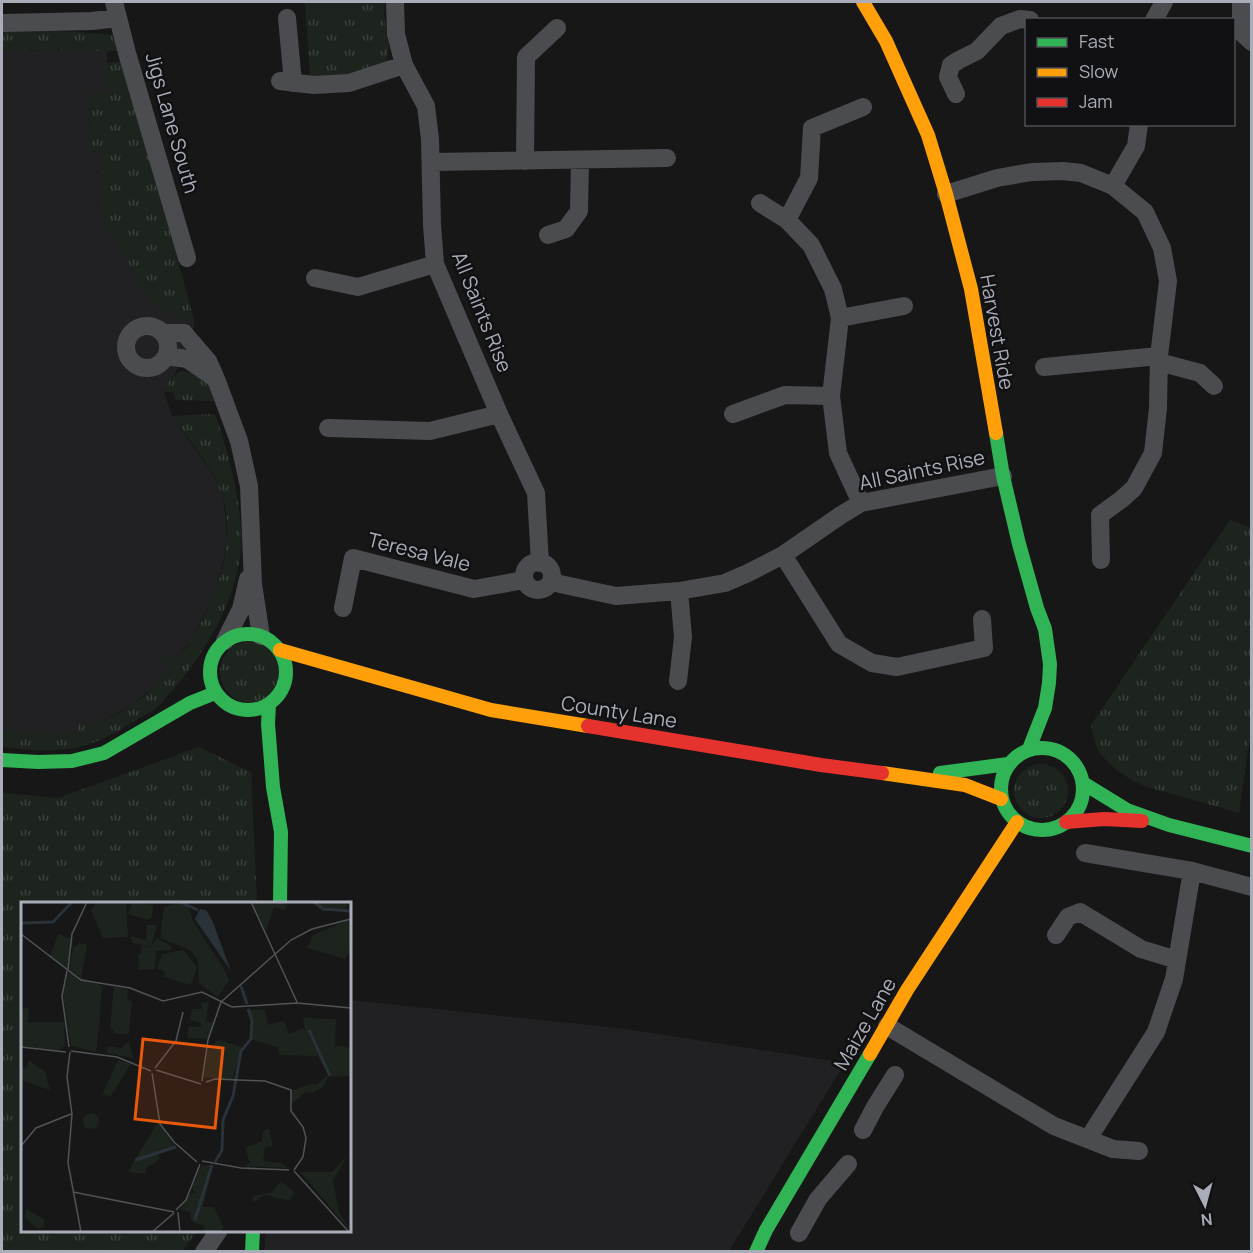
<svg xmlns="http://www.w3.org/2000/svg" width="1253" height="1253" font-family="Manrope,sans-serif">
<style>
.built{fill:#212123}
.grass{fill:url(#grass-tufts)}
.park{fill:#1d241e}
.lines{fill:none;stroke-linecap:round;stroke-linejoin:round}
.street{stroke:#4b4c50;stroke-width:18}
.fast{stroke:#30b455;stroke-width:14}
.slow{stroke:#ff9f0a;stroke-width:14}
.jam{stroke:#e5322d;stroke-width:14}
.labels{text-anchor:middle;stroke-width:5;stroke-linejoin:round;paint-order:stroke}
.street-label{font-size:20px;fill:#a8adb8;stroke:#111113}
.inset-river{fill:none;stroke:#2a3239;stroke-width:3}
.inset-road{fill:none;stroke:#515357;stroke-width:1.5}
.view{fill:#e8590c;fill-opacity:0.15;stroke:#e8590c;stroke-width:3}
.inset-edge{fill:none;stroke:#a8adb8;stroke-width:3}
</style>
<defs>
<pattern id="grass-tufts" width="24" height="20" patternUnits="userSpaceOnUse" patternTransform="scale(1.5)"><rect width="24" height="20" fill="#1d241e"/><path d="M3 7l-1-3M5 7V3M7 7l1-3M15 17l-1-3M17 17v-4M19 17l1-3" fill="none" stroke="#3b413d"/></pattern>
</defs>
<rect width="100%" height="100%" fill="#171717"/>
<path class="built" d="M 2,50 L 107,51 L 107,92 L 90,92 L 89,149 L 102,150 L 102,219 L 162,311 L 195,323 L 174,376 L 167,384 L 164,391 L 172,416 L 210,470 L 221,491 L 226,518 L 227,542 L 221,571 L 214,596 L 190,642 L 178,655 L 160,659 L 170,666 L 164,675 L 155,686 L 131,706 L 106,719 L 93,723 L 78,723 L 77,732 L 2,731 Z
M 350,1000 L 626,1029 L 845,1063 L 729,1251 L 264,1252 L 266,1231 L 350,1230 Z"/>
<path class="grass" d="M 305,2 L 385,2 L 384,15 L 389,49 L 386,64 L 347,78 L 310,77 Z
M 2,29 L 79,32 L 112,35 L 122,51 L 2,50 Z
M 123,61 L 195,323 L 162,311 L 144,293 L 122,249 L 102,219 L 102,150 L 89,150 L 90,92 L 107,92 L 107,63 Z
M 181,371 C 208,376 207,376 215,401 L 175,400 L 174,393 L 164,391 C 168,381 173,376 181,371 Z
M 215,414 C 228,450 242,504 241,543 C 240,595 205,654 171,692 C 166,697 161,704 156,709 C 151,712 145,715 140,718 C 122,729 103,741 83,746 C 57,753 28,750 2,747 L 2,731 L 77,732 L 78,723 C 87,723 97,723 106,719 C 131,710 156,689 170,666 L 159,659 L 160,657 C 166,656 174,657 179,654 C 187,650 193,636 198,628 C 220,588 238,536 220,490 C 210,463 189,440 172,416 Z
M 1230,520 L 1252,528 L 1252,722 L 1239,813 L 1144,786 C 1125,777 1108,766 1097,748 C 1094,741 1093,732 1091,725 Z
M220 672a31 31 0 1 1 62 0a31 31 0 1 1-62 0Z
M 199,747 L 251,772 L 257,903 L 22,904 L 22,1230 L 197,1231 L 182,1251 L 2,1251 L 2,793 L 58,798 Z
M1014 791a27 27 0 1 1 54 0a27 27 0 1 1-54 0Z"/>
<path class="park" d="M 321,2 L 355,2 L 356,3 L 338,23 L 317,5 Z"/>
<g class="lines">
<path class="street" d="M 114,2 L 127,53 L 187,258
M 395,2 L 396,34 L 404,65 L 426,106 L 430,139 L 432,225 L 435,264 L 499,414 L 536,493 L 540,563
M 1241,2 L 1241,32 L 1252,42
M 287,18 L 293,83
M 1154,20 L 1164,2
M 2,23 L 92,21 L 118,18
M 280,81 L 314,85 L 349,83 L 404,65
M 956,94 L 948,77 L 951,65 L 959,60 L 977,51 L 1001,26 L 1020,19 L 1030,20
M 525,161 L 526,57 L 557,28
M 431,162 L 667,158
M 1113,186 L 1136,146 L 1139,124
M 946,194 L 997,178 L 1032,172 L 1063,171 L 1081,173 L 1113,186 L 1145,212 L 1162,248 L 1168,281 L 1159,356 L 1158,408 L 1153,453 L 1134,488 L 1122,499 L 1100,515 L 1101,560
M 760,203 L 787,220 L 811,245 L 833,289 L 840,318 L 831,396 L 838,453 L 861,503
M 787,220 L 809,178 L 812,128 L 863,107
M 548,235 L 566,229 L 579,211 L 580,160
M 315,278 L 358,287 L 435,264
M 840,318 L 904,306
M126 347a21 21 0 1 1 42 0a21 21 0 1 1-42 0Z
M 163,333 L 184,333 L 208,361 L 216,379 L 239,441 L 249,486 L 253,584 L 261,636
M 166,356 L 187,359 L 215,378
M 1159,362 L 1200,373 L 1214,386
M 1044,367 L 1159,356
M 733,414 L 785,395 L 831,396
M 328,428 L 430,431 L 499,414
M 783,555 L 839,644 L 872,663 L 897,667 L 984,648 L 982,619
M524 576a14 14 0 1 1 28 0a14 14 0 1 1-28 0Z
M 551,581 L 560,584 L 616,596 L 679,591 L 725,583 L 748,573 L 783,555 L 841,515 L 861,503 L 1003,476
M 343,608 L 353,558 L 474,589 L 524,580
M 225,641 L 241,609 L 248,579
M 678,681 L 683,637 L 679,591
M 1085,853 L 1192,871 L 1252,887
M 1056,935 L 1068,917 L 1080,912 L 1141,949 L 1177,960
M 887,1026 L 1054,1126 L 1113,1149 L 1139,1151
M 863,1130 L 875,1107 L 895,1075
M 1088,1139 L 1156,1032 L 1174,979 L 1192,871
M 799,1233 L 818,1199 L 848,1164
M 204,1252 L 219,1230"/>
<path class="fast" d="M 996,433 L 1003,476 L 1019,544 L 1037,608 L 1045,629 L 1050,664 L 1049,683 L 1045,708 L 1029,749
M210 672a38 38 0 1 1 76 0a38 38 0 1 1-76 0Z
M 269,704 L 268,724 L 273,787 L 281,832 L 280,904
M1001 789a41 41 0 1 1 82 0a41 41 0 1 1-82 0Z
M 2,760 L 38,762 L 72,761 L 104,753 L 190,703 L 215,693
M 940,773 L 1008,764
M 1083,783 L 1127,810 L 1169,825 L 1252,846
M 252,1252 L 253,1230
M 756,1252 L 766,1230 L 870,1054"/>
<path class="slow" d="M 863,2 L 886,41 L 928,135 L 946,194 L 971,289 L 996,433
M 280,650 L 491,710 L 588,726
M 882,773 L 965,785 L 1001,799
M 870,1054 L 907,990 L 1017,822"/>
<path class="jam" d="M 588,726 L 821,765 L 882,773
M 1066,822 L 1104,819 L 1142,821"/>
</g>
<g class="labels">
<g class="street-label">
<text transform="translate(172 123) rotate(74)" y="7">Jigs Lane South</text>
<text transform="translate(482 312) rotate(68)" y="7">All Saints Rise</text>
<text transform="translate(997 332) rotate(80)" y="7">Harvest Ride</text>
<text transform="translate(922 470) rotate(-12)" y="7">All Saints Rise</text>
<text transform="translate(419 552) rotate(14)" y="7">Teresa Vale</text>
<text transform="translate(619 712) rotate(9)" y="7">County Lane</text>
<text transform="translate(865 1024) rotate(-60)" y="7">Maize Lane</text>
</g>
</g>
<g transform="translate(21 902)">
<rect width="330" height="330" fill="#171717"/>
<path d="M 76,0 L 105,0 L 107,35 L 82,36 L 70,8 ZM 111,0 L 132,3 L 131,14 L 127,18 L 107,12 ZM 151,0 L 167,3 L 172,19 L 203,67 L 208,78 L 197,95 L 178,81 L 177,59 L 169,48 L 139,36 L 143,5 L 153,2 ZM 231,0 L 267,0 L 264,8 L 253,5 L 245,29 ZM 295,0 L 330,0 L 330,8 L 327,8 L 328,2 L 324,7 L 303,6 ZM 325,19 L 330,19 L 330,47 L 324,57 L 286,46 L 292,33 ZM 126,23 L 136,23 L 130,45 L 136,36 L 150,44 L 150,48 L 135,49 L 134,67 L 118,68 L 117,52 L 130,51 L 120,51 L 121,44 L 130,45 L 112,41 L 109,34 L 125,38 ZM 162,48 L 176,65 L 170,83 L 143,75 L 144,70 L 136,66 L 141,52 ZM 93,85 L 107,87 L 106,95 L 111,101 L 108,132 L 96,132 L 89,126 ZM 42,93 L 80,95 L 78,125 L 45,113 ZM 188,100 L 185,119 L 194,120 L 187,137 L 166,136 L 168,124 L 180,125 L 180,121 L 169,118 L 171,107 L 181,107 L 180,101 ZM 197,138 L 221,145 L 211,178 L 183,175 L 186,149 ZM 108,139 L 112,156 L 86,151 L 87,144 L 100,146 ZM62 219a8 8 0 1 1 16 0a8 8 0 1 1-16 0Z" fill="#1d241e"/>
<path d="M 58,41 L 66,43 L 60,76 L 48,67 L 52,46 ZM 47,71 L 81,84 L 80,95 L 42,93 ZM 282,116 L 315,117 L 314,144 L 330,145 L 330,174 L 309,175 L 285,135 ZM 8,158 L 24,170 L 29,188 L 0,178 L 0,165 L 5,167 ZM 137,220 L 154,245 L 137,249 L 138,258 L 125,266 L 125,272 L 107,270 ZM 326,254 L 312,279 L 318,310 L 330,329 L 279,270 L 311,270 Z" fill="#1d241e"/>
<path d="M 37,32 L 52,38 L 46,66 L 29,55 ZM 8,105 L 7,120 L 43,120 L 44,144 L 36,148 L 0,144 L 0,108 ZM 227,108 L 244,108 L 247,123 L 263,119 L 268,132 L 282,126 L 297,154 L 259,153 L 256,145 L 229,137 L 231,121 ZM 45,113 L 78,125 L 75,150 L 50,144 ZM 97,158 L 110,162 L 90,194 L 81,193 ZM 308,172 L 303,184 L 292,191 L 284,190 L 271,202 L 270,189 L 289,182 L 295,183 ZM 248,227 L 252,244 L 244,245 L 242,259 L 260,261 L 267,266 L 223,264 L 229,261 L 224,246 L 241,239 L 242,229 ZM 192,263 L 182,305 L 193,305 L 203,326 L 199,330 L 184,330 L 183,324 L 170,319 L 170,310 L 159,308 L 170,291 L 174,291 L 171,285 L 180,264 ZM 260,279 L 273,290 L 268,299 L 244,293 L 232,300 L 232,294 L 250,291 ZM 5,307 L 23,317 L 23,325 L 17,327 L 4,316 Z" fill="#1d241e"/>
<path d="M 179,7 L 185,8 L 191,18 L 210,69 L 174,17 Z" fill="#2a3239"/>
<path class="inset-river" d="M 159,0 L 177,8M 293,0 L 302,7 L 330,9M 0,21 L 32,20 L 51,0M 220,84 L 226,102M 288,128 L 309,174M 114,258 L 155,245M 194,260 L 201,248 L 202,218 L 212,194 L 220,149 L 230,137 L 231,118 L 227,107M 174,318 L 191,263"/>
<path class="inset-road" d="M 230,0 L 276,100M 0,32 L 60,78 L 109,86 L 142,99 L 181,90 L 211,105 L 276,101 L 330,106M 47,67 L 51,32 L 66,0M 46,69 L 41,94 L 48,145M 200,100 L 270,38 L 291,27 L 330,17M 0,145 L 45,150M 50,149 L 96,155 L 130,169M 49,150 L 46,175 L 51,212 L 47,261 L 60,330M 134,166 L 155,139 L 162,110M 135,168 L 180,182M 131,171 L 139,222 L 153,240 L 176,260M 181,179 L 187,138 L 200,100M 185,180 L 194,177 L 244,179 L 270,188 L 270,209 L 282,225 L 285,236 L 282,255 L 273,268M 0,244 L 15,226 L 50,212M 181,259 L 220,266 L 268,268M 273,269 L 328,330M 52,290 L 153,310M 155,308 L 165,298 L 179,262M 157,310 L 159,330M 131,330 L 153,311"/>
<path class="view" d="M 122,137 L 202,146 L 194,226 L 114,217 Z"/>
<rect width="330" height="330" class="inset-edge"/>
</g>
<rect width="1253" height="1253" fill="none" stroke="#a8adb8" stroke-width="6"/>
<rect x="1025" y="18" width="210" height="108" fill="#111113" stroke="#4d4f55" stroke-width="1.5"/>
<rect x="1037" y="38" width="30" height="9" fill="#30b455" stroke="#4d4f55" stroke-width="1.5"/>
<text x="1079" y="48" font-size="18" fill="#a8adb8">Fast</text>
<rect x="1037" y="68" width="30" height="9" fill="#ff9f0a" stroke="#4d4f55" stroke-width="1.5"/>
<text x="1079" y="78" font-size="18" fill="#a8adb8">Slow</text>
<rect x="1037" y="98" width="30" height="9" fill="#e5322d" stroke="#4d4f55" stroke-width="1.5"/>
<text x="1079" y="108" font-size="18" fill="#a8adb8">Jam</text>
<g transform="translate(1205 1205) rotate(174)" stroke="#111113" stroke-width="4.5" paint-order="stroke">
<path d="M0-4.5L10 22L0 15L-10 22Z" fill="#a8adb8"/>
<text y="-9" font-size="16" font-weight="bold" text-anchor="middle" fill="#a8adb8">N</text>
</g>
</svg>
